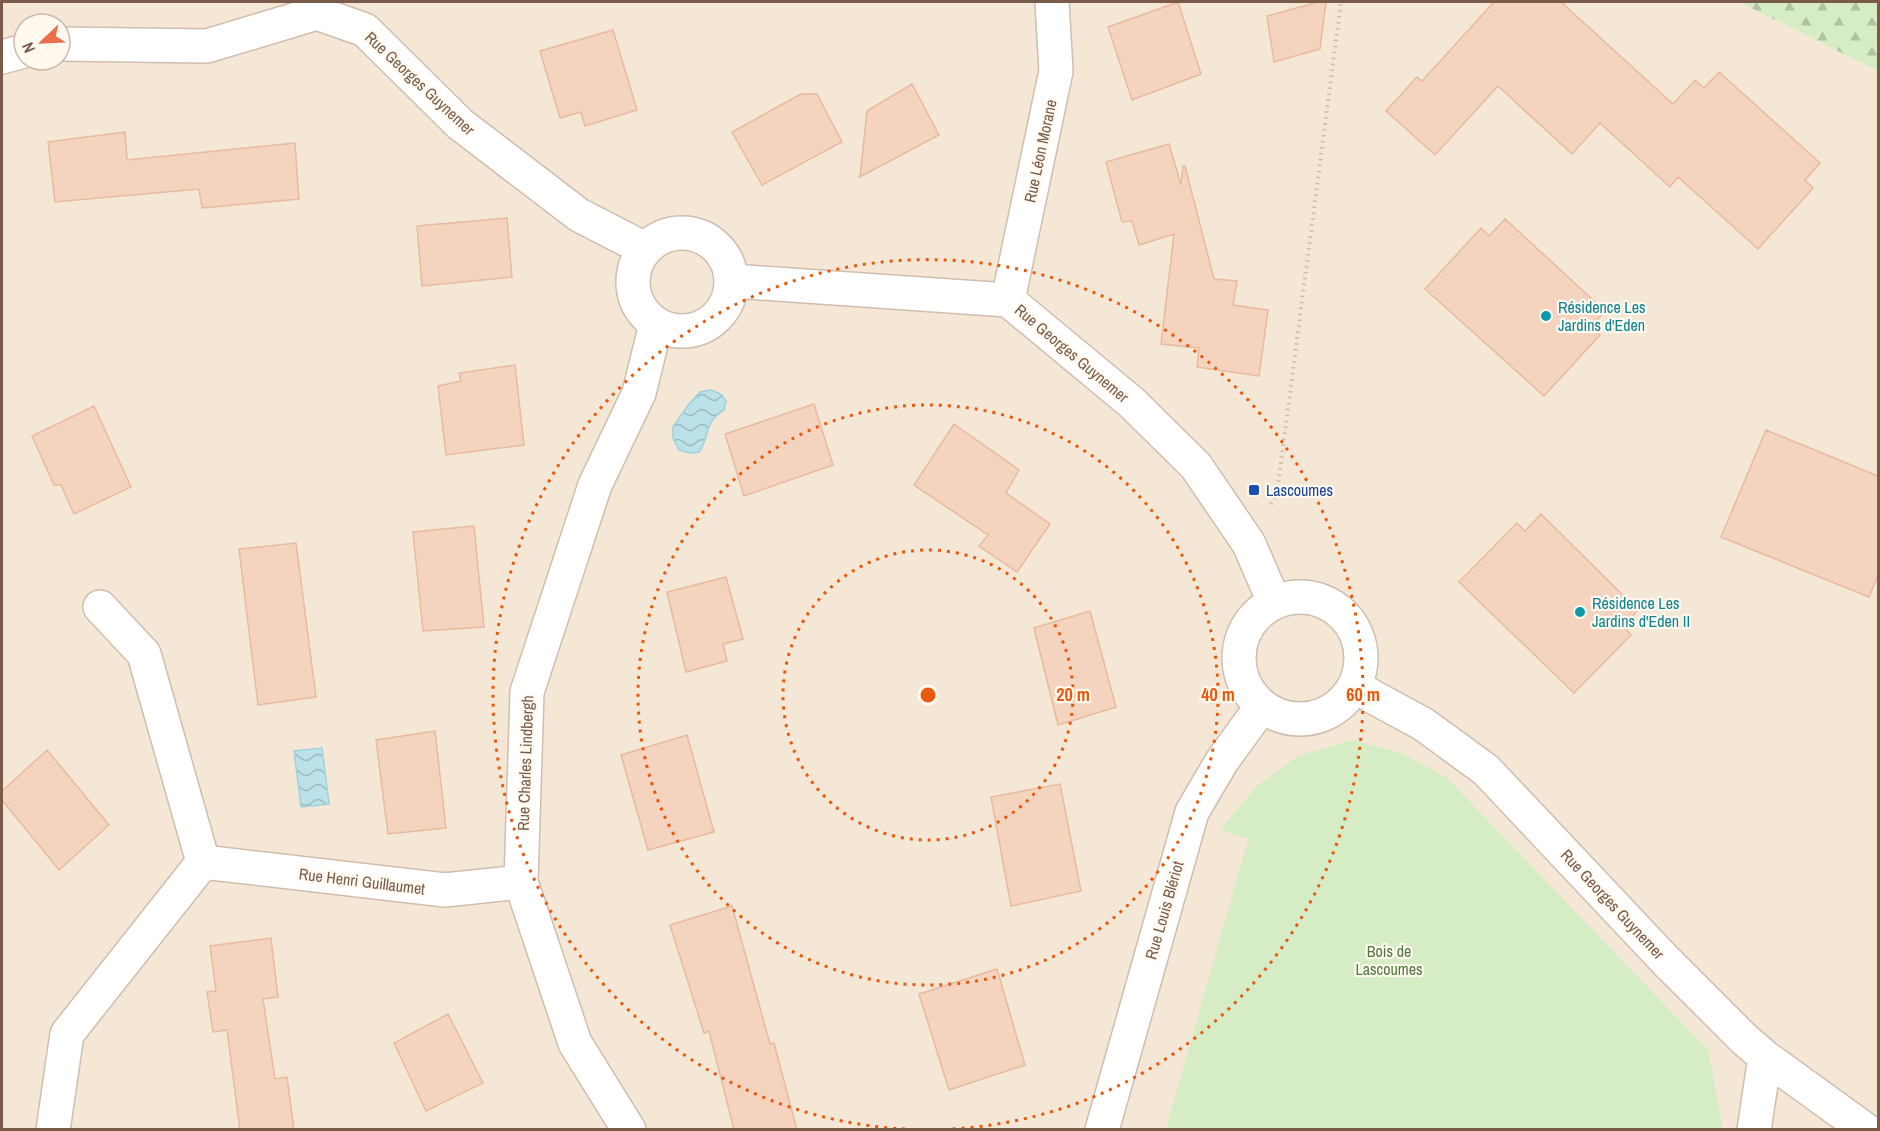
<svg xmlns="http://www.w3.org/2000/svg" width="1880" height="1131" font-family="'Archivo Narrow',sans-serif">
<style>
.residential{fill:#f5e7d6;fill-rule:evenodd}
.forest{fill:url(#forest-firs)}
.park{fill:#d5ecc5}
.water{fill:url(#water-waves);stroke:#a1d2db;stroke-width:1.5}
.building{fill:#f4d4bf;stroke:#e8ba9e;stroke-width:1.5}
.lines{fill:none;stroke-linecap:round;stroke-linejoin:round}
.minor-casing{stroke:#d1bdad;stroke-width:36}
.path{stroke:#dab7a1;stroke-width:4;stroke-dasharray:1.5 4.5;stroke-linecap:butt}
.minor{stroke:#fff;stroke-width:33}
.ring{fill:none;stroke:#e8590c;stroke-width:3;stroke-dasharray:3 6}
.culture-dot{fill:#0f9aa8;stroke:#fff9f0;stroke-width:2}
.transit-dot{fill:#1a4fb4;stroke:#fff9f0;stroke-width:2}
.labels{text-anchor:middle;stroke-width:4.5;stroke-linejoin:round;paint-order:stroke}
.street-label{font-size:16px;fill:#7a5b4a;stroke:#fff9f0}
.culture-label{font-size:16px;fill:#0d838f;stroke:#fff9f0;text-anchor:start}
.transit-label{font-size:16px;fill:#164399;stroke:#fff9f0;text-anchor:start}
.park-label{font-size:16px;fill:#507a3f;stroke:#fff9f0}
.centre{fill:#e8590c;stroke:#fff9f0;stroke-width:3}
.ring-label{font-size:18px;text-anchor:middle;font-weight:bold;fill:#e8590c;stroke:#fff9f0;stroke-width:4.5;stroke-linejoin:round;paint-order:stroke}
</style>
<defs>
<pattern id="forest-firs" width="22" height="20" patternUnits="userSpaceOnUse" patternTransform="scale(1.5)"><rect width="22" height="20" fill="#d5ecc5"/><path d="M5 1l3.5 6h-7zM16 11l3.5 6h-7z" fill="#b2c2a2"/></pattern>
<pattern id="water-waves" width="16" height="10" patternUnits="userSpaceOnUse" patternTransform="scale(1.5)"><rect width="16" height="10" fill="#bbe2e9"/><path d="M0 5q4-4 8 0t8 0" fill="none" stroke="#9dbabf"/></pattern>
</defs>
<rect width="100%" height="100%" fill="#fdf5e9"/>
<path class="residential" d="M 2,2 L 1739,2 L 1878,71 L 1878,1129 L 2,1130 ZM 24,24 L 60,24 L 60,60 L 24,60 Z"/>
<path class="forest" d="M 1739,2 L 1878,2 L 1878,71 Z"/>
<path class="park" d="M 1352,740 L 1401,753 L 1446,777 L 1708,1050 L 1723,1129 L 1166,1129 L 1248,839 L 1220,830 L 1257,786 L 1298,756 Z"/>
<path class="water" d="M 711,390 L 721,394 L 726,401 L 724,410 C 703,423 711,435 699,452 L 690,453 L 679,450 L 673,438 L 673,427 L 689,404 L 700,392 Z
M 322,748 L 329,804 L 301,807 L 294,751 Z"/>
<path class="building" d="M 1178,2 L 1201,74 L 1132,100 L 1108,27 Z
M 1318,2 L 1326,2 L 1320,49 L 1274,62 L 1267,16 Z
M 1494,2 L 1561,2 L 1673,104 L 1695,80 L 1704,88 L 1719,72 L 1820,163 L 1805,180 L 1813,188 L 1758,249 L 1678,177 L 1670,187 L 1600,123 L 1572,154 L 1498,86 L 1435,155 L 1386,111 L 1417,77 L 1422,81 Z
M 613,30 L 637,110 L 585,126 L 581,112 L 560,118 L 540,51 Z
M 912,84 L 939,135 L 860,177 L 867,111 Z
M 801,94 L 817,94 L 842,142 L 762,185 L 732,132 Z
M 125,132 L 127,160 L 295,143 L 299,199 L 202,208 L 199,189 L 55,202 L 48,142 Z
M 1169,144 L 1181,185 L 1183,166 L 1185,166 L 1214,279 L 1237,281 L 1233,305 L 1268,310 L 1259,376 L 1197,367 L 1199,348 L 1161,344 L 1174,234 L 1139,245 L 1132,221 L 1122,222 L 1106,162 Z
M 507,218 L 512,277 L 422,286 L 417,226 Z
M 1505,219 L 1605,311 L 1591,327 L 1600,335 L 1544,396 L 1425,289 L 1481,228 L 1489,236 Z
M 515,365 L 524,445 L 446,455 L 438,386 L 461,381 L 459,373 Z
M 814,404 L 833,465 L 744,496 L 725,434 Z
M 94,406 L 131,487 L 74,514 L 61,485 L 54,485 L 32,436 Z
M 954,424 L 1019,470 L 1006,493 L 1050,524 L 1017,572 L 979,546 L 988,535 L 914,485 Z
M 1766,430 L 1878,476 L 1878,575 L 1869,597 L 1721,537 Z
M 1541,514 L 1638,610 L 1623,626 L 1631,635 L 1574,693 L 1459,582 L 1517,523 L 1525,531 Z
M 474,526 L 484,627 L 423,631 L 413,532 Z
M 296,543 L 316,697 L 258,705 L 239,549 Z
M 726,577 L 743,639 L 723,644 L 727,661 L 686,672 L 667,592 Z
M 1090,611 L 1116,707 L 1058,725 L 1034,628 Z
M 435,731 L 446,828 L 388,834 L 376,740 Z
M 687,735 L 714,832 L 648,850 L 621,755 Z
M 47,750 L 109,825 L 59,870 L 2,800 L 2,791 Z
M 1060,784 L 1081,891 L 1011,906 L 991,797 Z
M 732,906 L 770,1044 L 774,1043 L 797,1130 L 734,1130 L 709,1031 L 704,1033 L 670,925 Z
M 271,938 L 278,997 L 263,999 L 275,1079 L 287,1077 L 294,1130 L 240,1130 L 227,1030 L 213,1032 L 207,992 L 216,991 L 210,946 Z
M 997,969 L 1025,1065 L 949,1090 L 919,994 Z
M 448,1014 L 483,1083 L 426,1111 L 394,1043 Z"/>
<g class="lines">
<defs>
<path id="minor" d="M 60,44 L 207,46 L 317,13 L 365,30 L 460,124 L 579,215 L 645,249
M 2,57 L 24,51
M633 282a49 49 0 1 1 98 0a49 49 0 1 1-98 0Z
M 732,281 L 1008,300 L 1131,402 L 1196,466 L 1249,544 L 1274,602
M 1008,300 L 1056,71 L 1052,2
M1239 658a61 61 0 1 1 122 0a61 61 0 1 1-122 0Z
M 100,607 L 144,654 L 203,862
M 1356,686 L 1373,697 L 1423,724 L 1486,770 L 1666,961 L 1744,1039 L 1765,1057 L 1866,1130
M 53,1130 L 67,1034 L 203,862 L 445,890 L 521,882
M 629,1130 L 575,1043 L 521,882 L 527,692 L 595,485 L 639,393 L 656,324
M 1102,1130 L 1192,812 L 1222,761 L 1262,706
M 1754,1130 L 1765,1057"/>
</defs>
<use href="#minor" class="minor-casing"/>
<path class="path" d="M 1271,504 L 1277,493 L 1341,2"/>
<use href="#minor" class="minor"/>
</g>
<g class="ring">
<circle cx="928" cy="695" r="145"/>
<circle cx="928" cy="695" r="290"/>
<path d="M905 1129A435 435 0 1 1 951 1129"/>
</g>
<g class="culture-dot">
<circle cx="1546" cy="316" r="6"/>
<circle cx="1580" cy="612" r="6"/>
</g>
<rect class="transit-dot" x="1248" y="484" width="12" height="12" rx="3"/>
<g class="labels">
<g class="street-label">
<text transform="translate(420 83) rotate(43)" y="6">Rue Georges Guynemer</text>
<text transform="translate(1040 151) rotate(-78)" y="6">Rue Léon Morane</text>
<text transform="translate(1072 353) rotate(40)" y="6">Rue Georges Guynemer</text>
<text transform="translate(525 763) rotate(-88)" y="6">Rue Charles Lindbergh</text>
<text transform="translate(362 881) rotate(7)" y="6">Rue Henri Guillaumet</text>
<text transform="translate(1613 904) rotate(47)" y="6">Rue Georges Guynemer</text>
<text transform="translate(1164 910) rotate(-74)" y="6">Rue Louis Blériot</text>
</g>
<g class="culture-label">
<text x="1558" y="313">Résidence Les<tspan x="1558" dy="18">Jardins d'Eden</tspan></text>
<text x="1592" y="609">Résidence Les<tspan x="1592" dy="18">Jardins d'Eden II</tspan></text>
</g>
<g class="transit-label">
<text x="1266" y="496">Lascoumes</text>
</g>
<g class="park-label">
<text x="1389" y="957">Bois de<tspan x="1389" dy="18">Lascoumes</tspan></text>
</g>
</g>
<circle cx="928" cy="695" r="9" class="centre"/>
<g class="ring-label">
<text x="1073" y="701">20 m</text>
<text x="1218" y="701">40 m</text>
<text x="1363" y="701">60 m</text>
</g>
<rect width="1880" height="1131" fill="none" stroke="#7a5b4a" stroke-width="6"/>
<g transform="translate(42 42) rotate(247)"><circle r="28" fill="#fff9f0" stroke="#cabaae" stroke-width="1.5"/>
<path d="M0-4.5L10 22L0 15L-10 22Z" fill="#ec6d49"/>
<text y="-9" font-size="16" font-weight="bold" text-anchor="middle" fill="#7a5b4a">N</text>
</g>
</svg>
